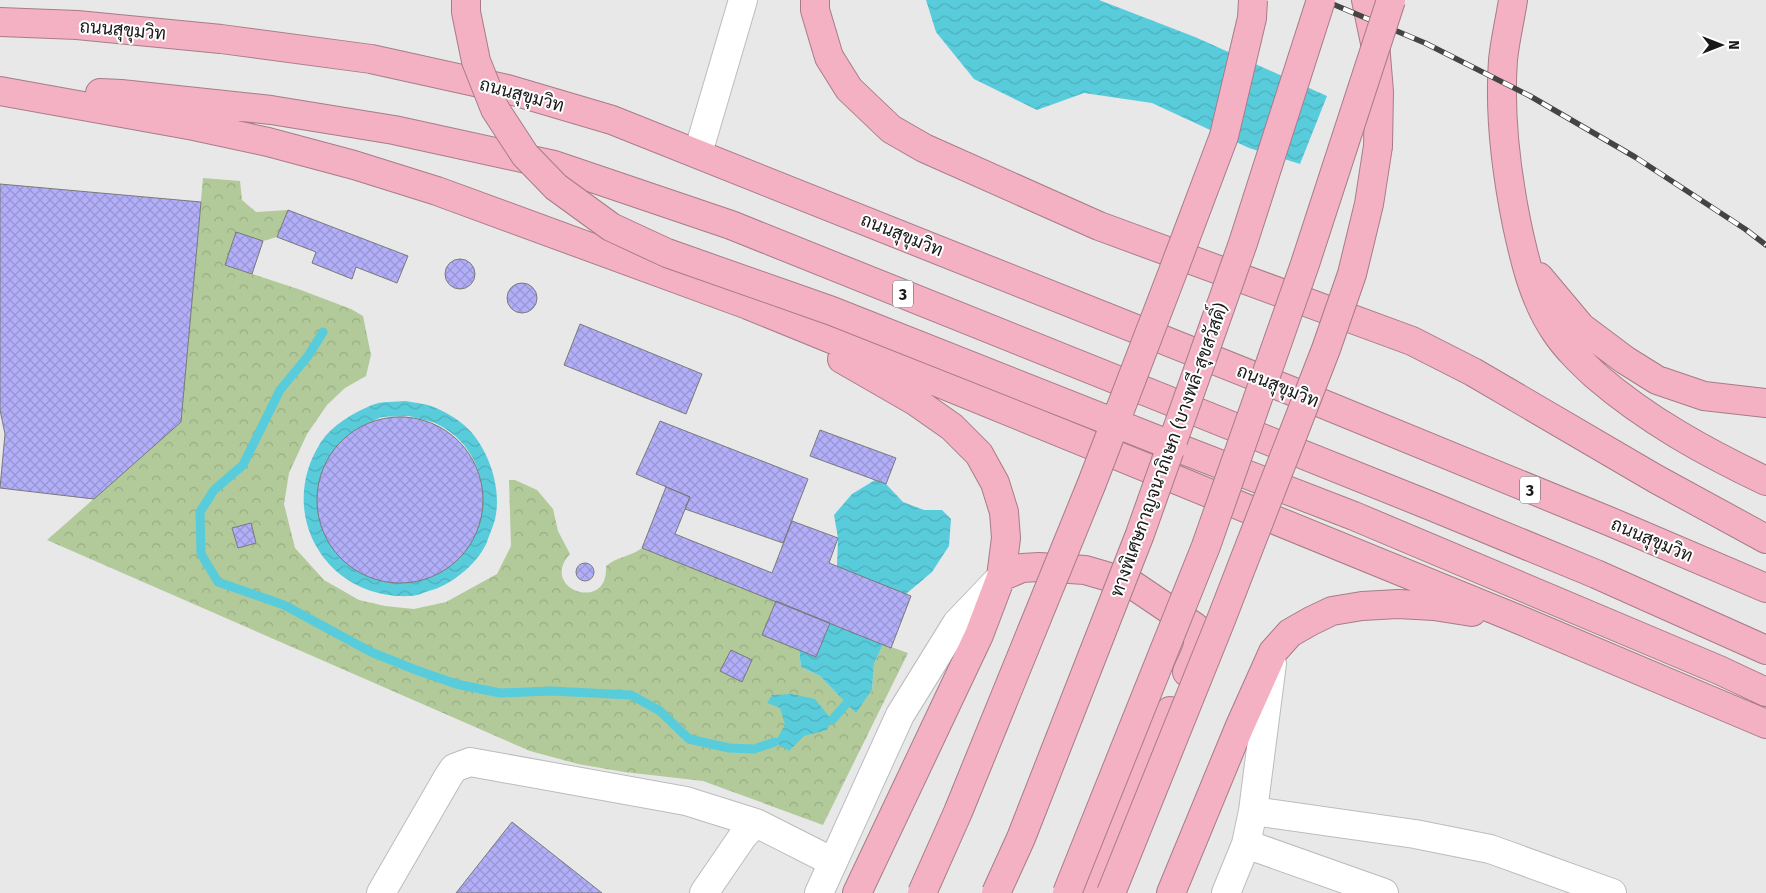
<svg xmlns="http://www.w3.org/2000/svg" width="1766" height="893" font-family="'Fira Sans',Sarabun,sans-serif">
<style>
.forest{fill:url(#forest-crowns)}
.water{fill:url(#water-waves);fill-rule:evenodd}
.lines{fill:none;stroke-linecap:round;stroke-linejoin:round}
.stream{stroke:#59ccdc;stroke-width:9}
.building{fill:url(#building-cross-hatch);stroke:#79797a}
.minor-casing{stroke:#bcbcbd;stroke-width:30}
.highway-casing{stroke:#a77c88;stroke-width:30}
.minor{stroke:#fff;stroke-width:28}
.highway{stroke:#f3b1c3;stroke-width:28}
.rail-casing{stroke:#444;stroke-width:5.5}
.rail{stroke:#fff;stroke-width:4;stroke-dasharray:11;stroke-linecap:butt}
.highway-bridge-casing{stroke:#a77c88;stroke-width:30;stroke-linecap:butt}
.highway-bridge{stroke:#f3b1c3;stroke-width:28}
.labels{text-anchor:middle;stroke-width:4;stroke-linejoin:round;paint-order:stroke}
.shield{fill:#fff;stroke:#5e5e5e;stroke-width:1}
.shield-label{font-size:16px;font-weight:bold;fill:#191919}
.street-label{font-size:18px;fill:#191919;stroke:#fff}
</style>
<defs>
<pattern id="forest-crowns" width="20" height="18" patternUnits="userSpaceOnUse" patternTransform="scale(1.25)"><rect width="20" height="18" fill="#b2ca99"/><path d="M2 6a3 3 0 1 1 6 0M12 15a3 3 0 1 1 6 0" fill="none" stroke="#98ad83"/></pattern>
<pattern id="water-waves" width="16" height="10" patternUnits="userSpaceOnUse" patternTransform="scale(1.25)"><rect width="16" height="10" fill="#59ccdc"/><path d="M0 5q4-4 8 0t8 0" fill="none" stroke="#4dafbc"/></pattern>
<pattern id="building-cross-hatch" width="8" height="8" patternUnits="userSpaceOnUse" patternTransform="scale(1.25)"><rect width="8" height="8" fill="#b2aef8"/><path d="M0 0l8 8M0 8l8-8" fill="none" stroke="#9895d4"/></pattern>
</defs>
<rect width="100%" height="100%" fill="#e8e8e9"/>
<path class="forest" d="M 203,178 L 240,181 L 242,200 L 256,212 L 288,210 L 277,237 L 263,241 L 236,233 L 225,265 L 301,290 L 351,309 L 363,316 L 371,355 L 366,376 L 345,388 L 327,405 L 307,434 L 289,473 L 284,504 L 295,548 L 324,580 L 359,600 L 385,606 L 414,609 L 446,602 L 497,574 L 511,546 L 509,480 L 515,480 L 537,490 L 553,509 L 558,531 L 570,554 C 538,589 609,614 606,566 C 618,556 630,557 642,548 L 776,601 L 799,650 L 801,667 L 820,676 L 856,712 L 872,690 L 874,664 L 883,644 L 908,653 L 823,825 L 703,781 L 624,772 L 578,764 L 530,751 L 47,540 L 181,422 Z"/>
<path class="water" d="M 926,0 L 1099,0 L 1195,37 L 1327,96 L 1300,164 L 1249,148 L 1152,103 L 1084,93 L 1037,110 L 974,79 L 936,32 Z
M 406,401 C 416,403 429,404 438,409 C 447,413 457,419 464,425 C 487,445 501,484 496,514 C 495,522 491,531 488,539 C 481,561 453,584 432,590 C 425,592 417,596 410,596 C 326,600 275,513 321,442 C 332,425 353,413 372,405 C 382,401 395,402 406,401 ZM 409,416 C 418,419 427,420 435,423 C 504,455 496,556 424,579 C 407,584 389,584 373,578 C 353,570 339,558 328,539 C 304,497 324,441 369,423 C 373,421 378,418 383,417 C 391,416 401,417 409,416 Z
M 875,480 L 886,484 L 903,502 L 924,510 L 942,510 L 951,519 L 949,546 L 932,572 L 906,594 L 874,664 L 872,690 L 856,713 L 820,676 L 801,667 L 799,650 L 830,623 L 837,566 L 838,538 L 834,515 L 852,494 Z
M 792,694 L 815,699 L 832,720 L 827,730 L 804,736 L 789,751 L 775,742 L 785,725 L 780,708 L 767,703 L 772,695 Z"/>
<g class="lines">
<path class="stream" d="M 323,332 L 308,356 L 280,390 L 243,465 L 214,490 L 200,512 L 201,554 L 218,582 L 284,605 L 371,652 L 416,670 L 456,684 L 500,693 L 551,691 L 631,695 L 660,711 L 689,739 L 729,748 L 754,749 L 775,742
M 832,720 L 847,703"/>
</g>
<path class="building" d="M 0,184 L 201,202 L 181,422 L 94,499 L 0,488 L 5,434 L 0,410 Z
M 288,210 L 408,256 L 397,283 L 356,267 L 352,279 L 312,263 L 316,252 L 277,237 Z
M 236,232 L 263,241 L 252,274 L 225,265 Z
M445 274a15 15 0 1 1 30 0a15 15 0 1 1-30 0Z
M507 298a15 15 0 1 1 30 0a15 15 0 1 1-30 0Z
M 580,324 L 702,374 L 686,414 L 564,365 Z
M317 500a83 83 0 1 1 166 0a83 83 0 1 1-166 0Z
M 660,421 L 808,479 L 783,543 L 685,509 L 690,497 L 636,474 Z
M 820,430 L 896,458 L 886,484 L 810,456 Z
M 666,487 L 690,497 L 675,534 L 772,573 L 792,521 L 838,538 L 829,563 L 911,596 L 891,648 L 642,548 Z
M 251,523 L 256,543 L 238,548 L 232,528 Z
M576 572a9 9 0 1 1 18 0a9 9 0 1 1-18 0Z
M 776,601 L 830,623 L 816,657 L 762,635 Z
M 731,650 L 752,660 L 742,682 L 720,671 Z
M 512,822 L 602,893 L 456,893 Z"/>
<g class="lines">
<defs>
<path id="minor" d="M 698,153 L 743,0
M 1253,811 L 1415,834 L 1490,849 L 1612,893
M 1246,844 L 1384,893
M 381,893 L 448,777 L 454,768 L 470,762 L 686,801 L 756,823
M 704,893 L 743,836 L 756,823 L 833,862
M 819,893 L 900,715 L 957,623 L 1001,577
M 1226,893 L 1246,844 L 1253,811 L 1272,663"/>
<path id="highway" d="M 815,0 L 815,10 L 829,57 L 849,89 L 891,129 L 924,148 L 1099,226 L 1412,341 L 1473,372 L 1656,479 L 1766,539
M 1366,0 L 1375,43 L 1379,92 L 1378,146
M 1513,0 C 1510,20 1505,40 1503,60 C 1499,115 1506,171 1517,225 C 1525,262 1534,300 1555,331 C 1566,348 1582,363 1596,376 C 1647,420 1705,452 1766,481
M 0,22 L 77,25 L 221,39 L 371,59 L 507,89 L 612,120 L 1294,392 L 1611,522 L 1766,588
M 0,91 L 194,126 L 268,142 L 354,165 L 437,191 L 748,305 L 1520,620 L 1766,724
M 100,93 L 121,94 L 271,110 L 394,130 L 554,165 L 731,225 L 1431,506 L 1596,574 L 1766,650
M 1539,277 L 1581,327 L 1625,360 L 1657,380 L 1704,396 L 1766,403
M 842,359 L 915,401 L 952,427 L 979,454 L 995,483 L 1004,512 L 1006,538 L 1001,577 L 979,635 L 857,893
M 1173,446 L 1354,516 L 1719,670 L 1766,692
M 1001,577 L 1022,568 L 1039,567 L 1085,570 L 1130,583 L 1195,627 C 1203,645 1194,655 1187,672
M 1093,893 L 1170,711
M 1171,893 L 1239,728 L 1273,652 L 1290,633 L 1311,621 L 1332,611 L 1362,606 L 1398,604 L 1434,606 L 1472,612"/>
</defs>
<use href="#minor" class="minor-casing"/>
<use href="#highway" class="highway-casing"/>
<use href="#minor" class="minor"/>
<use href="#highway" class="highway"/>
<defs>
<path id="rail" d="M 1323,0 L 1425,43 L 1530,96 L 1635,157 L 1745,229 L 1766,245"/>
</defs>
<use href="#rail" class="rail-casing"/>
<use href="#rail" class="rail"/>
<defs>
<path id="highway-bridge" d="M 466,0 L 466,12 L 476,61 L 495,109 L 525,155 L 556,187 L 611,227 L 667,253 L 832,311 L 1173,446
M 922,893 L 958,812 L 1092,483 L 1172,274 L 1224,136 L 1252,18 L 1253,0
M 996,893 L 1021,838 L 1140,534 L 1243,243 L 1321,0
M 1067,893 L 1206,546 L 1305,264 L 1391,0
M 1111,893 L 1219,625 L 1326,349 L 1352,274 L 1369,204 L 1378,146"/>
</defs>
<use href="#highway-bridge" class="highway-bridge-casing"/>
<use href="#highway-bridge" class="highway-bridge"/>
</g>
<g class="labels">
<g class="shield">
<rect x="893" y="280.5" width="20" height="27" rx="4"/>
<rect x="1520" y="476.5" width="20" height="27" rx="4"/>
</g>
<g class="shield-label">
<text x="903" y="300">3</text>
<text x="1530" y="496">3</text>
</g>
<g class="street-label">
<text transform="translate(123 30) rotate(5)" y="6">ถนนสุขุมวิท</text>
<text transform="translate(522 95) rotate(15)" y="6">ถนนสุขุมวิท</text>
<text transform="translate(902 235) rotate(22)" y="6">ถนนสุขุมวิท</text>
<text transform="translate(1278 386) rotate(22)" y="6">ถนนสุขุมวิท</text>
<text transform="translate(1169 450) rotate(-70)" y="6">ทางพิเศษกาญจนาภิเษก (บางพลี-สุขสวัสดิ์)</text>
<text transform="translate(1652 540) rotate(23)" y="6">ถนนสุขุมวิท</text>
</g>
</g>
<g transform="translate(1721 45) rotate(90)" stroke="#ffffff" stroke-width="4" paint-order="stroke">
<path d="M0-4L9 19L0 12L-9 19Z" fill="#191919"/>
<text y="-8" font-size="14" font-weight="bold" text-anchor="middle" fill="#191919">N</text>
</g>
</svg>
